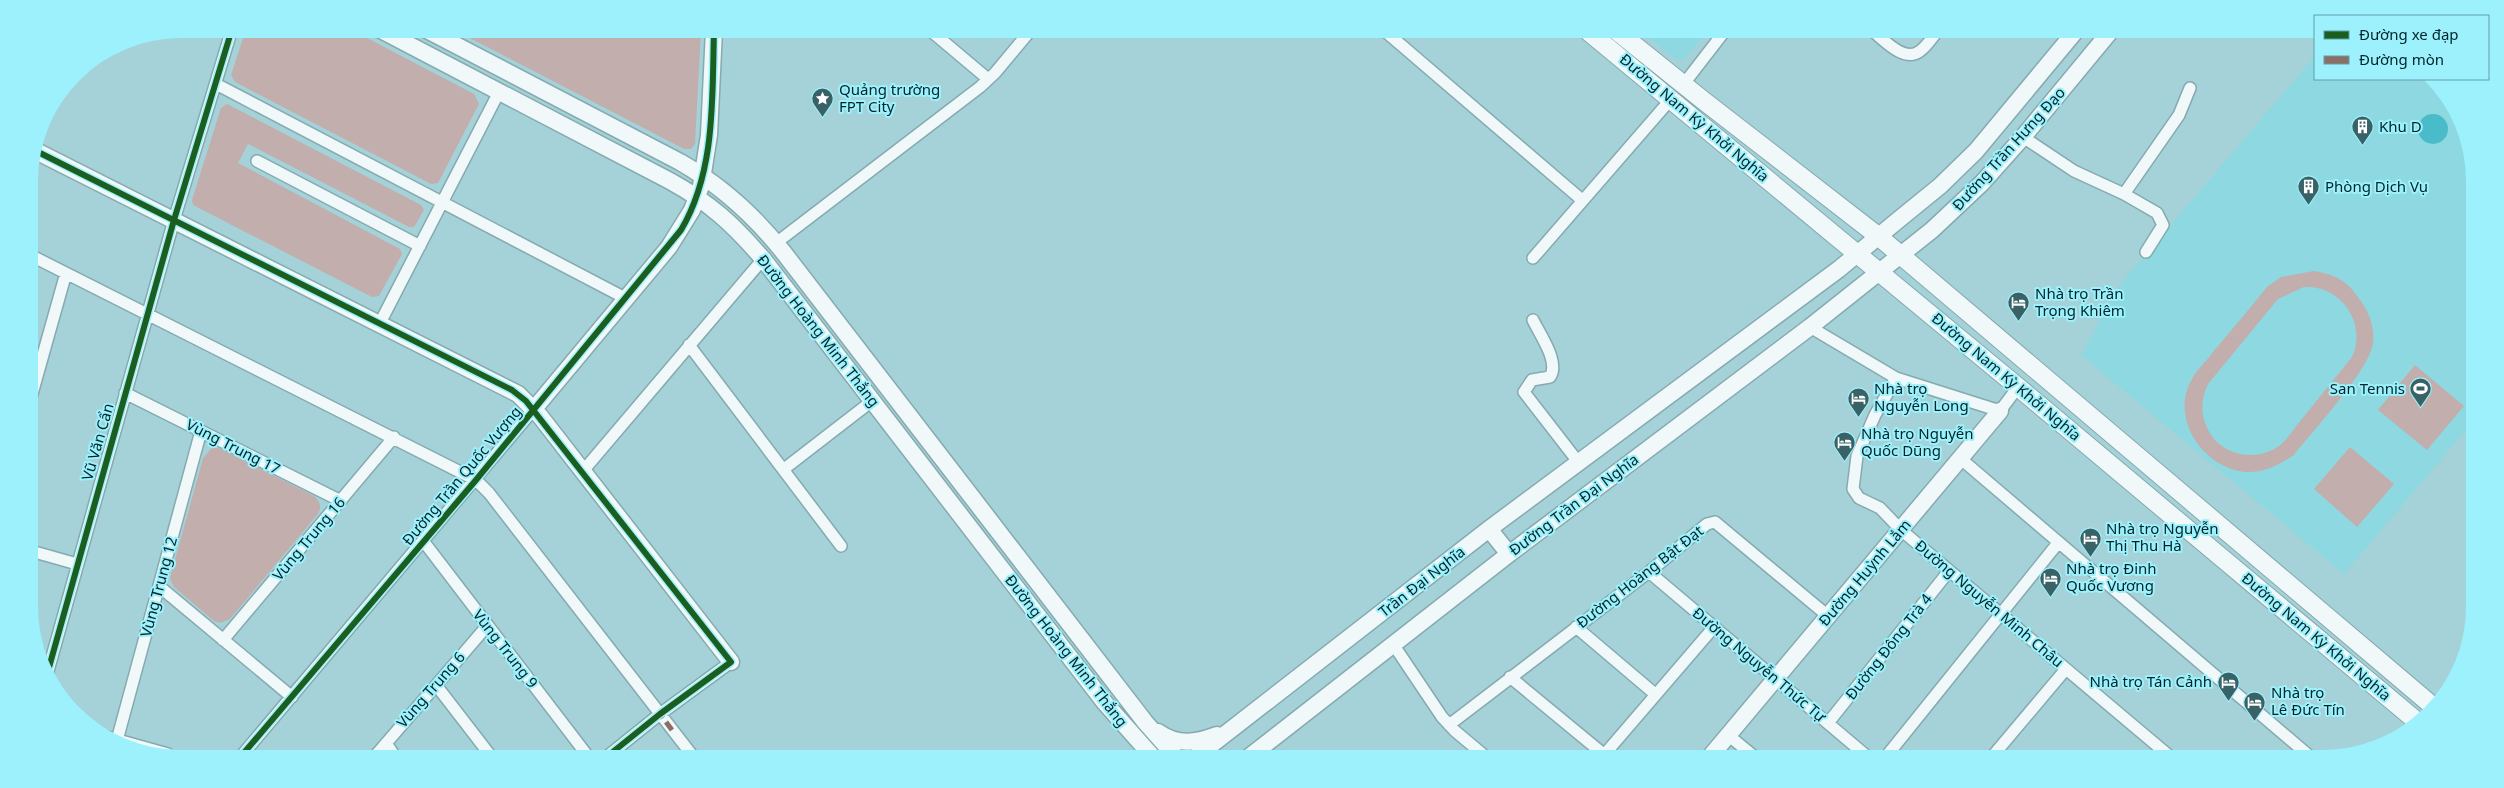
<svg xmlns="http://www.w3.org/2000/svg" width="2504" height="788" font-family="'Noto Sans',sans-serif">
<style>
.built{fill:#8dd8e1}
.green{fill:#c2aead;fill-rule:evenodd}
.water{fill:#4abcc9}
.lines{fill:none;stroke-linecap:round;stroke-linejoin:round}
.street-casing{stroke:#85aaaf;stroke-width:14}
.secondary-casing{stroke:#85aaaf;stroke-width:19}
.primary-casing{stroke:#85aaaf;stroke-width:20}
.street{stroke:#f1f8f9;stroke-width:11}
.secondary{stroke:#f1f8f9;stroke-width:16}
.primary{stroke:#f1f8f9;stroke-width:18}
.quiet{stroke:#8d6e63;stroke-width:5;stroke-dasharray:10 5;stroke-linecap:butt}
.cycleway-casing{stroke:#9cf1fc;stroke-width:9}
.cycleway{stroke:#1b5e20;stroke-width:6}
.labels{text-anchor:middle;stroke-width:4;stroke-linejoin:round;paint-order:stroke}
.poi-label{font-size:15px;fill:#00252a;stroke:#9cf1fc;text-anchor:start}
.street-label{font-size:15px;fill:#00252a;stroke:#9cf1fc}
</style>
<rect width="100%" height="100%" fill="#a4d2d8"/>
<path class="built" d="M 1642,32 L 1708,32 L 1683,60 L 1673,57 Z
M 2315,56 L 2315,79 L 2436,79 L 2472,151 L 2471,424 L 2344,574 L 2081,355 L 2119,286 Z"/>
<path class="green" d="M 246,29 L 350,29 L 474,94 L 479,104 L 438,183 L 431,184 L 235,82 L 231,75 Z
M 461,29 L 701,30 L 695,144 L 691,149 L 684,149 L 462,34 Z
M 227,104 L 421,205 L 424,210 L 414,227 L 409,227 L 248,144 L 238,163 L 400,249 L 402,254 L 379,296 L 372,297 L 193,205 L 192,200 L 221,108 Z
M 2314,271 C 2336,275 2347,280 2360,300 C 2369,312 2375,328 2373,343 C 2370,369 2313,431 2294,455 C 2279,465 2264,473 2245,472 C 2203,468 2169,418 2192,379 C 2197,369 2207,361 2213,352 C 2231,331 2249,309 2267,287 L 2281,277 ZM 2304,287 C 2342,285 2367,324 2352,357 C 2335,378 2318,399 2301,420 C 2294,428 2288,439 2279,446 C 2258,461 2226,457 2211,435 C 2201,418 2199,403 2208,384 L 2278,299 Z
M 2415,365 L 2464,406 L 2427,450 L 2378,410 Z
M 2350,447 L 2394,484 L 2357,527 L 2314,489 Z
M 212,448 L 219,448 L 314,496 C 320,501 322,507 318,514 L 230,619 L 220,623 L 214,621 L 174,587 L 170,578 L 203,458 Z"/>
<path class="water" d="M2418 129a15 15 0 1 1 30 0a15 15 0 1 1-30 0Z"/>
<g class="lines">
<defs>
<path id="street" d="M 931,31 L 988,79
M 1386,32 L 1582,200
M 1875,33 C 1885,41 1905,63 1920,51 C 1926,47 1931,39 1936,33
M 216,84 L 627,299
M 1683,85 L 1724,32
M 2023,137 L 2074,171 L 2124,194 L 2157,213 L 2163,225 L 2146,252
M 257,161 L 420,246
M 2124,194 L 2179,115 L 2190,88
M 776,243 L 980,87 L 995,73 L 1030,31
M 30,255 L 476,480 L 489,493 L 692,755
M 1533,258 L 1671,99
M 1533,320 C 1540,335 1560,362 1550,377 L 1532,380 L 1524,392 L 1579,463
M 380,323 L 499,92
M 1810,327 L 1896,378 L 2000,411 L 2018,387
M 689,345 L 841,546
M 1896,378 L 1875,415 L 1857,456 L 1853,489 L 1859,498 L 1880,508 L 1901,530 L 2173,759
M 125,393 L 341,501
M 30,401 L 66,273
M 1961,459 L 2313,759
M 784,469 L 872,401
M 583,471 L 763,259
M 424,542 L 587,755
M 31,551 L 77,564
M 1649,572 L 1869,758
M 160,587 L 292,697
M 1576,627 L 1655,694
M 223,640 L 394,437
M 1393,644 L 1442,717 L 1455,731 L 1486,757
M 48,671 L 174,220 L 232,29
M 1510,677 L 1607,757
M 436,685 L 490,755
M 1828,723 L 1949,571
M 1449,725 L 1649,572 L 1707,524 L 1715,522 L 1828,616
M 100,735 L 168,754
M 1728,735 L 1756,758
M 386,743 L 394,755
M 116,744 L 201,431
M 243,754 L 534,409
M 376,755 L 487,626
M 609,755 L 660,714 L 731,662
M 1604,755 L 1714,627
M 1885,758 L 2058,543
M 1991,758 L 2066,669"/>
<path id="secondary" d="M 379,29 L 670,181 C 710,203 733,224 763,259 L 1105,703 L 1152,756
M 425,29 L 680,162 C 722,186 754,215 784,253 L 1145,722 L 1175,756
M 34,150 L 518,394 L 540,416 L 731,662
M 534,409 L 669,247 L 692,210 L 701,186 L 709,135 L 714,30
M 1489,529 L 1509,554
M 1158,732 C 1178,746 1196,743 1217,735
M 1197,756 L 1489,529 L 1839,269 L 1897,221 L 1940,186 L 1976,151 L 2074,33
M 1249,757 L 1509,554 L 1810,327 L 1932,230 L 1982,183 L 2023,137 L 2109,33
M 1709,758 L 2000,411"/>
<path id="primary" d="M 1589,32 L 2018,387 L 2420,724
M 1618,32 L 1704,101 L 1878,236 L 2435,708"/>
</defs>
<use href="#street" class="street-casing"/>
<use href="#secondary" class="secondary-casing"/>
<use href="#primary" class="primary-casing"/>
<use href="#street" class="street"/>
<use href="#secondary" class="secondary"/>
<use href="#primary" class="primary"/>
<path class="quiet" d="M 664,711 L 660,714 L 675,734"/>
<defs>
<path id="cycleway" d="M 34,150 L 512,390 L 526,401 L 731,662 L 660,714 L 609,755
M 48,671 L 174,220 L 232,29
M 243,754 L 476,480 L 681,230 C 716,171 712,97 714,30"/>
</defs>
<use href="#cycleway" class="cycleway-casing"/>
<use href="#cycleway" class="cycleway"/>
</g>
<defs>
<symbol id="sight-pin" viewBox="-11 -11 22 30"><path d="M0 17L-7.5 6A9.5 9.5 0 1 1 7.5 6Z" fill="#396267" stroke="#9cf1fc"/><path d="M0-6L1.8-2.2L6-1.7L2.9 1.2L3.7 5.4L0 3.3L-3.7 5.4L-2.9 1.2L-6-1.7L-1.8-2.2Z" fill="#fff"/></symbol>
<symbol id="building-pin" viewBox="-11 -11 22 30"><path d="M0 17L-7.5 6A9.5 9.5 0 1 1 7.5 6Z" fill="#396267" stroke="#9cf1fc"/><path d="M-4-6H4V6H1V3H-1V6H-4ZM-2.5-4.3h1.7v1.8h-1.7ZM.8-4.3h1.7v1.8H.8ZM-2.5-1h1.7V.8h-1.7ZM.8-1h1.7V.8H.8Z" fill="#fff"/></symbol>
<symbol id="hotel-pin" viewBox="-11 -11 22 30"><path d="M0 17L-7.5 6A9.5 9.5 0 1 1 7.5 6Z" fill="#396267" stroke="#9cf1fc"/><path d="M-6-4.5h1.5V1H6V5H4.5V3h-9V5H-6ZM-4 0a1.8 1.8 0 1 1 3.6 0ZM.5 0V-2.5h3Q6-2.5 6 0Z" fill="#fff"/></symbol>
<symbol id="stadium-pin" viewBox="-11 -11 22 30"><path d="M0 17L-7.5 6A9.5 9.5 0 1 1 7.5 6Z" fill="#396267" stroke="#9cf1fc"/><path d="M0-5a6.5 5 0 1 0 0 10a6.5 5 0 1 0 0-10ZM-3.5-1.8h7v3.6h-7Z" fill="#fff"/></symbol>
</defs>
<g fill-rule="evenodd">
<use href="#sight-pin" x="810" y="86" width="25" height="34"/>
<use href="#building-pin" x="2350" y="114" width="25" height="34"/>
<use href="#building-pin" x="2296" y="174" width="25" height="34"/>
<use href="#hotel-pin" x="2006" y="290" width="25" height="34"/>
<use href="#stadium-pin" x="2408" y="376" width="25" height="34"/>
<use href="#hotel-pin" x="1846" y="386" width="25" height="34"/>
<use href="#hotel-pin" x="1832" y="430" width="25" height="34"/>
<use href="#hotel-pin" x="2078" y="526" width="25" height="34"/>
<use href="#hotel-pin" x="2038" y="566" width="25" height="34"/>
<use href="#hotel-pin" x="2216" y="670" width="25" height="34"/>
<use href="#hotel-pin" x="2242" y="690" width="25" height="34"/>
</g>
<g class="labels">
<g class="poi-label">
<text x="839" y="95">Quảng trường<tspan x="839" dy="17">FPT City</tspan></text>
<text x="2379" y="132">Khu D</text>
<text x="2325" y="192">Phòng Dịch Vụ</text>
<text x="2035" y="299">Nhà trọ Trần<tspan x="2035" dy="17">Trọng Khiêm</tspan></text>
<text x="1874" y="394">Nhà trọ<tspan x="1874" dy="17">Nguyễn Long</tspan></text>
<text x="2405" y="394" text-anchor="end">San Tennis</text>
<text x="1861" y="439">Nhà trọ Nguyễn<tspan x="1861" dy="17">Quốc Dũng</tspan></text>
<text x="2106" y="534">Nhà trọ Nguyễn<tspan x="2106" dy="17">Thị Thu Hà</tspan></text>
<text x="2066" y="574">Nhà trọ Đinh<tspan x="2066" dy="17">Quốc Vương</tspan></text>
<text x="2212" y="687" text-anchor="end">Nhà trọ Tán Cảnh</text>
<text x="2271" y="698">Nhà trọ<tspan x="2271" dy="17">Lê Đức Tín</tspan></text>
</g>
<g class="street-label">
<text transform="translate(1694 118) rotate(40)" y="5">Đường Nam Kỳ Khởi Nghĩa</text>
<text transform="translate(2009 149) rotate(-48)" y="5">Đường Trần Hưng Đạo</text>
<text transform="translate(818 331) rotate(52)" y="5">Đường Hoàng Minh Thắng</text>
<text transform="translate(2006 377) rotate(40)" y="5">Đường Nam Kỳ Khởi Nghĩa</text>
<text transform="translate(98 442) rotate(-74)" y="5">Vũ Văn Cẩn</text>
<text transform="translate(233 447) rotate(27)" y="5">Vùng Trung 17</text>
<text transform="translate(462 476) rotate(-50)" y="5">Đường Trần Quốc Vượng</text>
<text transform="translate(1574 505) rotate(-37)" y="5">Đường Trần Đại Nghĩa</text>
<text transform="translate(309 539) rotate(-50)" y="5">Vùng Trung 16</text>
<text transform="translate(1865 573) rotate(-50)" y="5">Đường Huỳnh Lắm</text>
<text transform="translate(1640 577) rotate(-38)" y="5">Đường Hoàng Bật Đạt</text>
<text transform="translate(1422 582) rotate(-38)" y="5">Trần Đại Nghĩa</text>
<text transform="translate(159 587) rotate(-75)" y="5">Vùng Trung 12</text>
<text transform="translate(1989 604) rotate(40)" y="5">Đường Nguyễn Minh Châu</text>
<text transform="translate(2316 637) rotate(40)" y="5">Đường Nam Kỳ Khởi Nghĩa</text>
<text transform="translate(1889 647) rotate(-52)" y="5">Đường Đông Trà 4</text>
<text transform="translate(505 649) rotate(52)" y="5">Vùng Trung 9</text>
<text transform="translate(1066 651) rotate(52)" y="5">Đường Hoàng Minh Thắng</text>
<text transform="translate(1759 665) rotate(40)" y="5">Đường Nguyễn Thức Tự</text>
<text transform="translate(431 690) rotate(-49)" y="5">Vùng Trung 6</text>
</g>
</g>
<path d="M0 0H2504V788H0ZM181 38H2323A143 143 0 0 1 2466 181V607A143 143 0 0 1 2323 750H181A143 143 0 0 1 38 607V181A143 143 0 0 1 181 38Z" fill="#9cf1fc" fill-rule="evenodd"/>
<rect x="2314" y="15" width="175" height="65" fill="#9cf1fc" stroke="#5e9fa8"/>
<rect x="2324" y="31" width="25" height="8" fill="#1b5e20" stroke="#5e9fa8"/>
<text x="2359" y="40" font-size="15" fill="#00252a">Đường xe đạp</text>
<rect x="2324" y="56" width="25" height="8" fill="#8d6e63" stroke="#5e9fa8"/>
<text x="2359" y="65" font-size="15" fill="#00252a">Đường mòn</text>
</svg>
